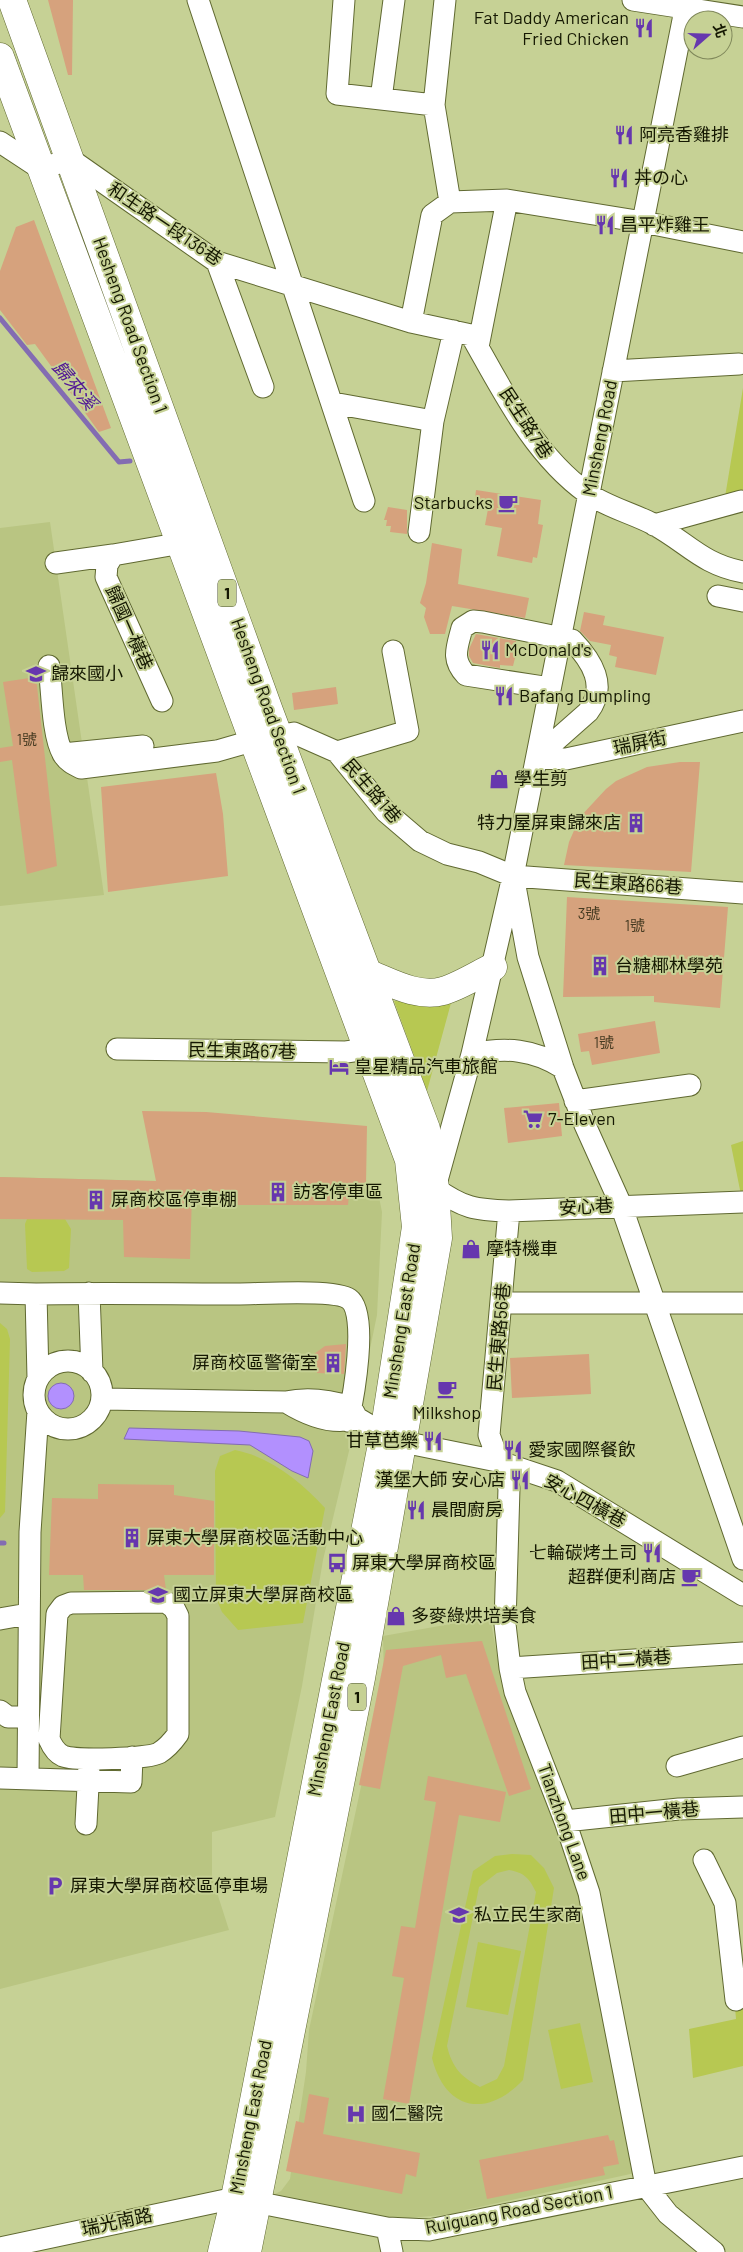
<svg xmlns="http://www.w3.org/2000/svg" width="743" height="2252" font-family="Barlow,'Noto Sans TC','Noto Sans JP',sans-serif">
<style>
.built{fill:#b9c582}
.green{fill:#b7c852;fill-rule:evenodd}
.water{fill:#b290fe;stroke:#836cb2}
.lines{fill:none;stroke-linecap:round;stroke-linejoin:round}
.stream{stroke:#836cb2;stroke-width:5}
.building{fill:#d6a27d}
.minor-casing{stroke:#606931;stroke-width:23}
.major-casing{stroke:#606931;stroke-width:29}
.minor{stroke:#fff;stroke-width:21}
.major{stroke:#fff;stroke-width:28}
.labels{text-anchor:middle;stroke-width:4;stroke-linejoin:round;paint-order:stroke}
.number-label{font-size:15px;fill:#453a21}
.shield{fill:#c6d195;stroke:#4a502e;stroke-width:1}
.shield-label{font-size:16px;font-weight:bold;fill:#151802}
.poi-label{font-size:18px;fill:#151802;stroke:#c6d195;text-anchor:start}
.street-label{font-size:18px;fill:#151802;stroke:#c6d195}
.water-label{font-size:19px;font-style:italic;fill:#501496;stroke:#c6d195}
</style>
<rect width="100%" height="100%" fill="#c6d195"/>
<path class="built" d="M 50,522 L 104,895 L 0,906 L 0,528 Z
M 0,1177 L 350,1186 L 371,1190 L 379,1197 L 382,1212 L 377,1315 L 349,1451 L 323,1560 L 302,1686 L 275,1817 L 212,1832 L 212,1877 L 229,1930 L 0,1989 Z
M 490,1617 L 500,1672 L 557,1824 L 580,1896 L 635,2173 L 465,2210 L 454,2214 L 397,2219 L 273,2195 L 281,2191 L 290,2179 L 306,2072 L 309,2030 L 384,1679 L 383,1636 Z"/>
<path class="green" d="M 743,388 L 743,493 L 725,497 Z
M 454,992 L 427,1091 L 394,1001 L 421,1003 Z
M 743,1141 L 743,1195 L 741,1195 L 731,1145 Z
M 27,1219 L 65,1219 L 71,1229 L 69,1268 L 64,1271 L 32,1272 L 27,1269 L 25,1224 Z
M 0,1323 L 7,1329 L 10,1339 L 5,1512 L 0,1518 Z
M 235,1450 C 271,1457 301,1482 325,1508 L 303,1623 L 238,1630 L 222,1612 L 216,1598 L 215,1471 L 220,1456 Z
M 512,1854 L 531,1855 L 544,1868 L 554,1888 L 523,2080 C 486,2119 445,2110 432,2058 L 473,1871 L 495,1856 ZM 509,1870 C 525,1873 529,1878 536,1892 L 504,2066 L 497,2079 L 480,2087 C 461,2077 452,2067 447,2046 L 479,1887 L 497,1873 Z
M 478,1942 L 521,1951 L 508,2015 L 466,2007 Z
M 743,2005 L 743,2066 L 693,2078 L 689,2029 L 736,2019 L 735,2007 Z
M 580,2023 L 593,2082 L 561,2089 L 548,2030 Z"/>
<path class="water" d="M48 1396a13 13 0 1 1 26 0a13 13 0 1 1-26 0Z
M 129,1428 L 239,1431 L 300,1437 L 309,1441 L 313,1451 L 308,1478 L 292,1471 L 250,1445 L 124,1439 Z"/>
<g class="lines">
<path class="stream" d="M 0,318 L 119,462 L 130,461
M 0,1543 L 4,1543"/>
</g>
<path class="building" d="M 48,0 L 73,0 L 72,75 L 68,75 Z
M 34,220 L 111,428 L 99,432 L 35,344 L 27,345 L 0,310 L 0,271 L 16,227 Z
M 476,490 L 541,500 L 538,524 L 543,525 L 537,558 L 533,557 L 532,563 L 497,556 L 502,528 L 485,525 L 488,509 L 474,507 Z
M 388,507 L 407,510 L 407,534 L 390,532 L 391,526 L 386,526 L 387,520 L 384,520 Z
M 432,543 L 462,549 L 458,584 L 529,598 L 525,618 L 452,606 L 445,634 L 430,634 L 424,617 L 426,608 L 420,603 L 426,583 Z
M 584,612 L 605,616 L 603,625 L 664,637 L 656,675 L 615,667 L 617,657 L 609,655 L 611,645 L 590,641 L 580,631 Z
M 476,634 L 516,641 L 516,654 L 513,666 L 500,665 L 500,668 L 473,663 L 469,656 L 469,649 Z
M 36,677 L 57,866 L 27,874 L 12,760 L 0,762 L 0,748 L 13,746 L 3,682 Z
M 336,687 L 338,704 L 294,710 L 292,693 Z
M 680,762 L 700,762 L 691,872 L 564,865 L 569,842 L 580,817 L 606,789 L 616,781 L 647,767 Z
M 216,773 L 223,814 L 228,876 L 108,892 L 101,787 Z
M 567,897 L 728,907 L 720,1008 L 654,1002 L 654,996 L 563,997 Z
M 655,1021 L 660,1053 L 592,1065 L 589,1051 L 581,1052 L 578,1034 Z
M 559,1103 L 562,1136 L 508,1143 L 504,1108 Z
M 142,1111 L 206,1112 L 367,1126 L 366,1184 L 350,1184 L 348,1205 L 235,1205 L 220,1203 L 192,1195 L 190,1259 L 124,1257 L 123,1220 L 0,1219 L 0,1177 L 156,1181 Z
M 346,1344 L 344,1374 L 317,1373 L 314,1354 L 325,1346 Z
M 589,1354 L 591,1394 L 512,1398 L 510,1358 Z
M 98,1484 L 174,1485 L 174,1495 L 214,1501 L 214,1575 L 164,1575 L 166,1590 L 84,1590 L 83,1575 L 49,1575 L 52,1498 L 98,1499 Z
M 482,1641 L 531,1789 L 509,1796 L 466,1674 L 446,1678 L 441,1655 L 403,1666 L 380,1789 L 359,1785 L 386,1650 Z
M 428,1776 L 506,1792 L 500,1822 L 459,1815 L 409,2104 L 383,2099 L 404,1978 L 392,1976 L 401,1926 L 415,1928 L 436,1802 L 424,1800 Z
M 309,2094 L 329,2098 L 323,2134 L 420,2153 L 416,2177 L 406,2174 L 402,2194 L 286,2171 L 296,2121 L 304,2123 Z
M 608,2135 L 610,2141 L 614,2140 L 619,2164 L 603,2167 L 605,2175 L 487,2199 L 479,2160 Z"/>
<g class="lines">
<defs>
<path id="minor" d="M 198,0 L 364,501
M 344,0 L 337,94 L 434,105
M 445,0 L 434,105 L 450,202
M 633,0 L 743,17
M 381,99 L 394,0
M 0,142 L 41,169 L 70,159 L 217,262 L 411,322 L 471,335 C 503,391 533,454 587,493 C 607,507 632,513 653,524 C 687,542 701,564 743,572
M 217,262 L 263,387
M 411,322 L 432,215 L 450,202 L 507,200 L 643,222 L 743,242
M 478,347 L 507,200
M 613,371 L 739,364
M 333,403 L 433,421
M 654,525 L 741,501
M 419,532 L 433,421 L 454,331
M 56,563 L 113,555
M 718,596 L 743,601
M 49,666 C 52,688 52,735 63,754 C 67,761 73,764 81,768 L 217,751 L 255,740 L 294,733 L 337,752 L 386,812 L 420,841 L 447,854 L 479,862 L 513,876 L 743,893
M 162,701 L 106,577 L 107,565 L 113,555 L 182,543
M 337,752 L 408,731 L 393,651
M 63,754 L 143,746
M 537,757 L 588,712 C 608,686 592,661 572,640 L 483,622 L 473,621 L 462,628 C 457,648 451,659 466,675 L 550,688
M 537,757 L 566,759 L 743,721
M 515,886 L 528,957 L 563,1068 L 585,1125 L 621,1205 L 743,1559
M 117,1049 L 346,1052 L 367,1049
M 472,1054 C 505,1047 534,1049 563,1068
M 575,1101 L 690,1085
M 436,1184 L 472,1054 L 513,876 L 687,0
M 435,1188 C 463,1208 475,1210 509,1211 L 743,1202
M 509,1211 L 489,1435 L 509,1488 L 505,1624 L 510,1668 L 515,1692 L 565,1821 L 589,1893 L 646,2186 L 668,2214 L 714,2252
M 0,1293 L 36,1294 L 38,1378
M 89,1293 L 92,1372
M 36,1294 C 104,1293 172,1294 240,1294 C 260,1294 335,1289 349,1299 C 369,1313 353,1399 348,1421
M 502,1303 L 743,1303
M34 1395a34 34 0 1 1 68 0a34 34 0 1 1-68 0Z
M 102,1399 L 286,1402 C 308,1397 329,1400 351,1407 L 357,1418 L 384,1434 L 403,1442 L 497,1461 L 557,1481 L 743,1595
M 286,1402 C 307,1415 332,1426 357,1418
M 166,1602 L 174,1608 L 178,1616 L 178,1734 C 173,1741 167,1748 159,1753 C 148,1759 76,1761 63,1756 C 56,1753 52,1746 49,1739 L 57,1614 L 63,1606 L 71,1603 Z
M 0,1619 L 28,1614
M 510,1668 L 743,1653
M 0,1711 L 8,1717 L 27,1717
M 677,1766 L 743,1747
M 0,1778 L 131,1782 L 132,1757
M 28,1779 L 30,1532 L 38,1411
M 565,1821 L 679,1809 L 743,1807
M 86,1824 L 89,1767
M 704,1860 L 725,1903 L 736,2000
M 387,2228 L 392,2252
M 0,2248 L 235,2198 L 387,2228 L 429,2230 L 743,2167"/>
<path id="major" d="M 12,0 L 269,711 L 426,1129 L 435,1188 L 438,1238 L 361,1678 L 247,2252
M 0,57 L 409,1160 L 416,1227 L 384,1434 L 235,2198 L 222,2252
M 367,973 C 390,982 417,998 443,991 C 460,986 477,975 493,967"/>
</defs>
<use href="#minor" class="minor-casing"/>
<use href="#major" class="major-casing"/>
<use href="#minor" class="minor"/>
<use href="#major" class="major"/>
</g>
<defs>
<symbol id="restaurant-bare" viewBox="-9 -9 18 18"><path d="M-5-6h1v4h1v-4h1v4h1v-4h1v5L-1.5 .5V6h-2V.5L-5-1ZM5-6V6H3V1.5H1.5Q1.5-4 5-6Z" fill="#6637ae" stroke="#c6d195" stroke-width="2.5" paint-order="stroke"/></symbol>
<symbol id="cafe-bare" viewBox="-9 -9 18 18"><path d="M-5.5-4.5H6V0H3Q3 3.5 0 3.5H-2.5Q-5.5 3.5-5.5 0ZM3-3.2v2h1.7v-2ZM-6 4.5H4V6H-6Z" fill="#6637ae" stroke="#c6d195" stroke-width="2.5" paint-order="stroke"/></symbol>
<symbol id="school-bare" viewBox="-9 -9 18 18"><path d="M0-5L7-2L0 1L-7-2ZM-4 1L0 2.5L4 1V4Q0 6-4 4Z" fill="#6637ae" stroke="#c6d195" stroke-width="2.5" paint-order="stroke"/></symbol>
<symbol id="shop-bare" viewBox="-9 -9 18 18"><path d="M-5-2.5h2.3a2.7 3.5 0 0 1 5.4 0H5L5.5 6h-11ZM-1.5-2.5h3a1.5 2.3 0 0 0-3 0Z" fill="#6637ae" stroke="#c6d195" stroke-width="2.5" paint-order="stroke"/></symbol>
<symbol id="building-bare" viewBox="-9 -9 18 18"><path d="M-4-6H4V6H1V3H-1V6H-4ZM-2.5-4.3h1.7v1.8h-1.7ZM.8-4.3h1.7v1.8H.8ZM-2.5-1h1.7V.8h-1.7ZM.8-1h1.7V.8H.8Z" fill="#6637ae" stroke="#c6d195" stroke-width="2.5" paint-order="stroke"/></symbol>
<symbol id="hotel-bare" viewBox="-9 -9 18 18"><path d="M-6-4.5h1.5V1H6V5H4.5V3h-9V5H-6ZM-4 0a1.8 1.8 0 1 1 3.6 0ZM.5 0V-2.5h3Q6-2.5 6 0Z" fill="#6637ae" stroke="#c6d195" stroke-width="2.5" paint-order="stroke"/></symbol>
<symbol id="supermarket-bare" viewBox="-9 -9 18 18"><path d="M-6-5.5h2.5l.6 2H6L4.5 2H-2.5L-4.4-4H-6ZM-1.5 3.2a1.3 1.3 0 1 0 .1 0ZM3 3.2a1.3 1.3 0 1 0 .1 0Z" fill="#6637ae" stroke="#c6d195" stroke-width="2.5" paint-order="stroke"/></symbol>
<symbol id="bus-bare" viewBox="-9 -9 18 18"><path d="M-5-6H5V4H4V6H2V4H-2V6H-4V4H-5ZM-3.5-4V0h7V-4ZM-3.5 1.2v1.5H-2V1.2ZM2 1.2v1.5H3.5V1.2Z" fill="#6637ae" stroke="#c6d195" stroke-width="2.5" paint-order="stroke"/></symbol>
<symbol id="university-bare" viewBox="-9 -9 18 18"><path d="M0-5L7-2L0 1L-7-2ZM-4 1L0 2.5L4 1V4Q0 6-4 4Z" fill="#6637ae" stroke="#c6d195" stroke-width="2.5" paint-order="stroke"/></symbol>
<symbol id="parking-bare" viewBox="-9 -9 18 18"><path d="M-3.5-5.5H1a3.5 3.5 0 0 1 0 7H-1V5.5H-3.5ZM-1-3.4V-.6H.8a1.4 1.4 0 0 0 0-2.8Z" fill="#6637ae" stroke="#c6d195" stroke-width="2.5" paint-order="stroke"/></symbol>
<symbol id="hospital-bare" viewBox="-9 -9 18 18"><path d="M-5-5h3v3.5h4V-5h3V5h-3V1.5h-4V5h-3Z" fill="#6637ae" stroke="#c6d195" stroke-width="2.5" paint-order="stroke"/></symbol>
</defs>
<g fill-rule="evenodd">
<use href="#restaurant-bare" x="630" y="14" width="28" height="28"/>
<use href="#restaurant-bare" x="610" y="121" width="28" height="28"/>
<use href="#restaurant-bare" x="605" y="164" width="28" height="28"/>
<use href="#restaurant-bare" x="591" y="211" width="28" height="28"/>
<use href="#cafe-bare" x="494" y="489" width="28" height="28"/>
<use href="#restaurant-bare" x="476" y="636" width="28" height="28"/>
<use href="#school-bare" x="22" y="660" width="28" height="28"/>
<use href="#restaurant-bare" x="490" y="682" width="28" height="28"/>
<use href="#shop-bare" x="485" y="765" width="28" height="28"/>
<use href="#building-bare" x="622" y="809" width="28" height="28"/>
<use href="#building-bare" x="586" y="952" width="28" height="28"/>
<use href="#hotel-bare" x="325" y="1053" width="28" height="28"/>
<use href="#supermarket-bare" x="519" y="1105" width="28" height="28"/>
<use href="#building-bare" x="264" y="1178" width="28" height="28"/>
<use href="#building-bare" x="82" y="1186" width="28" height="28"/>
<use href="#shop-bare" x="457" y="1235" width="28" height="28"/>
<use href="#building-bare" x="319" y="1349" width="28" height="28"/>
<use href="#cafe-bare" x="433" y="1375" width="28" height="28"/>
<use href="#restaurant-bare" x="419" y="1427" width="28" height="28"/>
<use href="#restaurant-bare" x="499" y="1436" width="28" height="28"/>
<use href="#restaurant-bare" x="506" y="1466" width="28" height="28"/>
<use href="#restaurant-bare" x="402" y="1496" width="28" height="28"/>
<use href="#building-bare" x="118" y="1524" width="28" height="28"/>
<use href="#restaurant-bare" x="638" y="1539" width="28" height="28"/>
<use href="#bus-bare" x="323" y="1549" width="28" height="28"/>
<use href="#cafe-bare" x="677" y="1563" width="28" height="28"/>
<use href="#university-bare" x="144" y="1581" width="28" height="28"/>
<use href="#shop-bare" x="382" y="1602" width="28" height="28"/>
<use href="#parking-bare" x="41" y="1872" width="28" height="28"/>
<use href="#school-bare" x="445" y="1901" width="28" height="28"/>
<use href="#hospital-bare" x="342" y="2100" width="28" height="28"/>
</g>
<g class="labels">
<g class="number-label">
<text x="27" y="745">1號</text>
<text x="589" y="919">3號</text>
<text x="635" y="931">1號</text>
<text x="604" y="1048">1號</text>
</g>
<g class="shield">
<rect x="218" y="579.5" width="18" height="27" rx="4"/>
<rect x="348" y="1683.5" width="18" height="27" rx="4"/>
</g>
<g class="shield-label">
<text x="227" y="599">1</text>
<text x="357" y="1703">1</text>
</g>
<g class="poi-label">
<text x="629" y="24" text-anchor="end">Fat Daddy American<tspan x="629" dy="21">Fried Chicken</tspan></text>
<text x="639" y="141">阿亮香雞排</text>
<text x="634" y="184">丼の心</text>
<text x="620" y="231">昌平炸雞王</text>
<text x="493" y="509" text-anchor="end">Starbucks</text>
<text x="505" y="656">McDonald's</text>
<text x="51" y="680">歸來國小</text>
<text x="519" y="702">Bafang Dumpling</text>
<text x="514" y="785">學生剪</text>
<text x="621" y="829" text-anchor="end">特力屋屏東歸來店</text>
<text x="615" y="972">台糖椰林學苑</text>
<text x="354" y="1073">皇星精品汽車旅館</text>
<text x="548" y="1125">7-Eleven</text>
<text x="293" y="1198">訪客停車區</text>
<text x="111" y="1206">屏商校區停車棚</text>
<text x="486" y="1255">摩特機車</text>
<text x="318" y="1369" text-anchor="end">屏商校區警衛室</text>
<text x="447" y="1419" text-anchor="middle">Milkshop</text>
<text x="418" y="1447" text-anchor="end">甘草芭樂</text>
<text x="528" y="1456">愛家國際餐飲</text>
<text x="505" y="1486" text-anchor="end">漢堡大師 安心店</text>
<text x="431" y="1516">晨間廚房</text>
<text x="147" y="1544">屏東大學屏商校區活動中心</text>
<text x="637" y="1559" text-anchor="end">七輪碳烤土司</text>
<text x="352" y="1569">屏東大學屏商校區</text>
<text x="676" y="1583" text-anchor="end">超群便利商店</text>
<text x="173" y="1601">國立屏東大學屏商校區</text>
<text x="411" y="1622">多麥綠烘培美食</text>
<text x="70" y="1892">屏東大學屏商校區停車場</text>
<text x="474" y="1921">私立民生家商</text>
<text x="371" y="2120">國仁醫院</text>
</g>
<g class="street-label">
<text transform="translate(165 224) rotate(34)" y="6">和生路一段136巷</text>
<text transform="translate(130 325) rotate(70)" y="6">Hesheng Road Section 1</text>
<text transform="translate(526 423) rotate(57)" y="6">民生路7巷</text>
<text transform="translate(600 438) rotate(-79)" y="6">Minsheng Road</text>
<text transform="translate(129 628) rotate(66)" y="6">歸國一橫巷</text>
<text transform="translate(268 706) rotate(70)" y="6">Hesheng Road Section 1</text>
<text transform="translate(640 743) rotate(-12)" y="6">瑞屏街</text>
<text transform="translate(372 791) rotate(49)" y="6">民生路1巷</text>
<text transform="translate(628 884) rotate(4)" y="6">民生東路66巷</text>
<text transform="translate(242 1051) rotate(1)" y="6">民生東路67巷</text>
<text transform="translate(586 1207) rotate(-3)" y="6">安心巷</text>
<text transform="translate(402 1321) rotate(-81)" y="6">Minsheng East Road</text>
<text transform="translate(499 1337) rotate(-85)" y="6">民生東路56巷</text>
<text transform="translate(585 1501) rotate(29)" y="6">安心四橫巷</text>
<text transform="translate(626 1660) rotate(-4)" y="6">田中二橫巷</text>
<text transform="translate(329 1719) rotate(-79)" y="6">Minsheng East Road</text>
<text transform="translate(654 1813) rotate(-5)" y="6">田中一橫巷</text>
<text transform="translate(564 1822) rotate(70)" y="6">Tianzhong Lane</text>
<text transform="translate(251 2117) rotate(-79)" y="6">Minsheng East Road</text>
<text transform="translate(519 2210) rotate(-11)" y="6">Ruiguang Road Section 1</text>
<text transform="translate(117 2222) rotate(-12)" y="6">瑞光南路</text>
</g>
<g class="water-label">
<text transform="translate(75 385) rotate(50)" y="7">歸來溪</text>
</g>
</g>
<g transform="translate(708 35) rotate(70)"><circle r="24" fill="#c6d195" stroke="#7f875a"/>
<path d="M0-4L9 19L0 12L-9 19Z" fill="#6637ae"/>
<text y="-8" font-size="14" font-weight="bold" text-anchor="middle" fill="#151802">北</text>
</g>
</svg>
